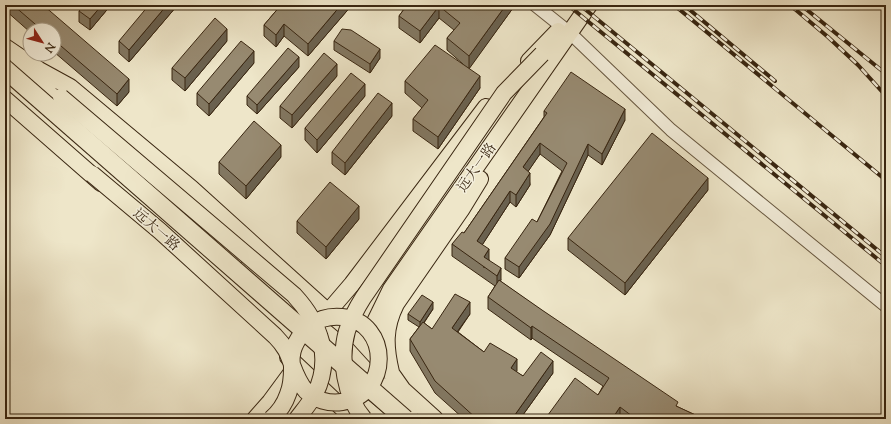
<svg xmlns="http://www.w3.org/2000/svg" width="891" height="424" font-family="'Sorts Mill Goudy','Noto Serif SC',serif">
<style>
.lines{fill:none;stroke-linecap:round;stroke-linejoin:round}
.minor-casing{stroke:#66563f;stroke-width:14}
.major-casing{stroke:#392611;stroke-width:18}
.minor{stroke:#f4efdc;stroke-width:12}
.major{stroke:#eee6c9;stroke-width:16}
.rail-casing{stroke:#392611;stroke-width:4}
.rail{stroke:#f4efdc;stroke-width:2.5;stroke-dasharray:8;stroke-linecap:butt}
.major-bridge-casing{stroke:#392611;stroke-width:18;stroke-linecap:butt}
.highway-bridge-casing{stroke:#392611;stroke-width:20;stroke-linecap:butt}
.major-bridge{stroke:#eee6c9;stroke-width:16}
.highway-bridge{stroke:#eee6c9;stroke-width:18}
.wall{fill:#827761;stroke:#392611}
.shaded-wall{fill:#6a614f;stroke:#392611}
.building{fill:#978a71;stroke:#392611}
.labels{text-anchor:middle;stroke-width:3;stroke-linejoin:round;paint-order:stroke}
.street-label{font-size:14px;fill:#392611;stroke:#f4efdc}
</style>
<rect width="100%" height="100%" fill="#eee6c9"/>
<filter id="stains"><feTurbulence type="fractalNoise" baseFrequency=".005" numOctaves="4"/><feColorMatrix values="0 0 0 0 .2 0 0 0 0 .09 0 0 0 0 .02 0 0 0 .5 -.17"/></filter>
<radialGradient id="worn" r=".72"><stop offset=".6" stop-color="#630" stop-opacity="0"/><stop offset="1" stop-color="#630" stop-opacity=".3"/></radialGradient>
<g class="lines">
<defs>
<path id="minor" d="M 535,5 L 570,33 L 671,130 L 886,306"/>
<path id="major" d="M 5,47 L 39,70 L 70,87 L 192,189 L 328,312 L 359,338 L 391,373 L 403,390 L 435,419
M 529,61 L 558,31
M 19,63 L 35,81 L 70,112
M 5,99 L 101,183
M 140,174 L 234,258
M 328,312 L 352,284 L 486,107
M 370,332 L 391,289 L 589,5
M 288,357 L 354,419
M 391,372 C 385,347 384,328 396,304 L 461,210 L 480,179
M 374,380 L 410,410
M 354,399 L 378,419
M 255,419 L 270,402 L 295,368"/>
</defs>
<use href="#minor" class="minor-casing"/>
<use href="#major" class="major-casing"/>
<use href="#minor" class="minor"/>
<use href="#major" class="major"/>
<defs>
<path id="rail" d="M 568,5 L 886,266
M 580,5 L 886,257
M 674,5 L 882,177
M 684,5 L 775,81
M 790,5 L 828,37 L 858,65 L 886,96
M 801,5 L 886,74"/>
</defs>
<use href="#rail" class="rail-casing"/>
<use href="#rail" class="rail"/>
<defs>
<path id="major-bridge" d="M 61,97 L 294,295 C 320,323 333,358 315,394 C 310,403 303,411 297,419
M 92,174 L 160,231 L 275,336 C 279,340 283,345 286,350 C 293,364 295,379 306,391 C 315,400 329,404 342,402 C 391,395 391,322 342,317 C 331,316 320,318 311,325 C 302,331 293,345 292,355 C 291,359 292,364 292,368 C 292,375 291,387 288,394 C 285,403 278,413 271,419
M 364,419 C 345,397 339,359 347,331 C 351,319 356,309 363,298 L 504,93 L 542,54"/>
<path id="highway-bridge" d="M 5,69 L 405,419"/>
</defs>
<use href="#major-bridge" class="major-bridge-casing"/>
<use href="#highway-bridge" class="highway-bridge-casing"/>
<use href="#major-bridge" class="major-bridge"/>
<use href="#highway-bridge" class="highway-bridge"/>
</g>
<path class="wall" d="M 5,5 L 43,5 L 129,92 L 117,106 L 54,52 L 54,30 L 30,30 L 30,32 L 5,10 Z
M 58,5 L 65,5 L 62,9 Z
M 111,5 L 90,30 L 79,22 L 79,11 Z
M 176,5 L 176,7 L 129,62 L 119,53 L 119,41 Z
M 281,5 L 352,5 L 308,56 L 284,36 L 276,47 L 264,36 L 264,25 Z
M 407,5 L 513,5 L 513,8 L 469,68 L 480,88 L 438,149 L 413,131 L 413,119 L 422,108 L 405,93 L 405,81 L 463,64 L 447,50 L 447,38 L 454,30 L 439,18 L 420,43 L 399,28 L 399,16 Z
M 227,41 L 185,91 L 172,80 L 172,68 Z
M 334,41 L 380,58 L 370,73 L 334,50 Z
M 254,63 L 209,116 L 197,105 L 197,93 Z
M 299,67 L 257,114 L 247,105 L 247,96 Z
M 337,76 L 292,128 L 280,118 L 280,106 Z
M 365,96 L 317,153 L 305,140 L 305,128 Z
M 544,111 L 625,120 L 602,165 L 588,155 L 550,235 L 519,278 L 505,269 L 505,258 L 537,222 L 562,171 L 540,154 L 528,171 L 530,185 L 516,207 L 510,202 L 482,245 L 489,260 L 501,280 L 500,281 L 678,407 L 704,419 L 545,419 L 598,395 L 603,386 L 532,338 L 531,340 L 488,309 L 488,297 L 495,286 L 452,256 L 452,244 L 464,233 L 544,117 Z
M 392,116 L 345,175 L 332,164 L 332,152 Z
M 281,157 L 246,199 L 219,174 L 219,162 Z
M 708,190 L 625,295 L 568,250 L 568,238 Z
M 359,219 L 326,259 L 297,233 L 297,221 Z
M 433,309 L 424,323 L 432,329 L 470,314 L 458,332 L 484,352 L 517,371 L 516,372 L 523,376 L 553,373 L 520,419 L 464,419 L 435,393 L 410,351 L 410,339 L 419,327 L 408,320 L 408,314 Z"/>
<path class="shaded-wall" d="M 62,5 L 65,5 L 62,9 Z
M 102,5 L 111,5 L 90,30 L 90,19 Z
M 167,5 L 176,5 L 176,7 L 129,62 L 129,50 Z
M 341,5 L 352,5 L 308,56 L 308,44 Z
M 506,5 L 513,5 L 513,8 L 469,69 L 469,56 Z
M 439,6 L 439,18 L 420,43 L 420,31 Z
M 284,24 L 284,36 L 276,47 L 276,35 Z
M 227,29 L 227,41 L 185,91 L 185,78 Z
M 380,49 L 380,58 L 370,73 L 370,64 Z
M 254,51 L 254,63 L 209,116 L 209,104 Z
M 299,57 L 299,67 L 257,114 L 257,105 Z
M 337,64 L 337,76 L 292,128 L 292,115 Z
M 480,76 L 480,88 L 438,149 L 438,137 Z
M 129,79 L 129,92 L 117,106 L 117,94 Z
M 365,84 L 365,96 L 317,153 L 317,140 Z
M 392,103 L 392,116 L 345,175 L 345,163 Z
M 625,109 L 625,120 L 602,165 L 602,154 Z
M 540,143 L 540,154 L 523,179 L 523,167 Z
M 588,144 L 588,155 L 550,235 L 519,278 L 519,267 Z
M 281,145 L 281,157 L 246,199 L 246,186 Z
M 530,173 L 530,185 L 516,207 L 516,195 Z
M 708,178 L 708,190 L 625,295 L 625,283 Z
M 510,191 L 510,202 L 477,253 L 477,241 Z
M 359,206 L 359,219 L 326,259 L 326,247 Z
M 489,249 L 489,260 L 484,268 L 484,257 Z
M 501,268 L 501,280 L 497,288 L 497,276 Z
M 433,302 L 433,309 L 420,328 L 420,322 Z
M 470,302 L 470,314 L 452,339 L 452,328 Z
M 532,326 L 532,338 L 531,340 L 531,328 Z
M 517,359 L 517,371 L 511,380 L 511,368 Z
M 553,361 L 553,373 L 520,419 L 512,419 Z
M 620,407 L 620,419 L 612,419 Z"/>
<path class="building" d="M 13,5 L 43,5 L 129,79 L 117,94 L 54,40 L 54,30 L 42,30 Z
M 84,5 L 102,5 L 90,19 L 79,11 Z
M 149,5 L 167,5 L 129,50 L 119,41 Z
M 281,5 L 341,5 L 308,44 L 284,24 L 276,35 L 264,25 Z
M 407,5 L 506,5 L 469,56 L 447,38 L 460,23 L 439,6 L 420,31 L 399,16 Z
M 215,18 L 227,29 L 185,78 L 172,68 Z
M 342,29 L 351,30 L 380,49 L 370,64 L 334,41 Z
M 241,41 L 254,51 L 209,104 L 197,93 Z
M 435,45 L 480,76 L 438,137 L 413,119 L 428,100 L 405,81 Z
M 288,48 L 299,57 L 257,105 L 247,96 Z
M 324,53 L 337,64 L 292,115 L 280,106 Z
M 571,72 L 625,109 L 602,154 L 588,144 L 550,224 L 519,267 L 505,258 L 532,219 L 537,222 L 567,163 L 540,143 L 523,167 L 530,173 L 516,195 L 510,191 L 477,241 L 489,249 L 484,257 L 501,268 L 497,276 L 452,244 L 462,232 L 464,233 L 547,113 L 544,111 Z
M 351,73 L 365,84 L 317,140 L 305,128 Z
M 378,93 L 392,103 L 345,163 L 332,152 Z
M 254,121 L 281,145 L 246,186 L 219,162 Z
M 652,133 L 708,178 L 625,283 L 568,238 Z
M 330,182 L 359,206 L 326,247 L 297,221 Z
M 499,280 L 542,310 L 678,402 L 676,406 L 704,419 L 636,419 L 620,407 L 612,419 L 545,419 L 575,378 L 598,395 L 609,378 L 532,326 L 531,328 L 488,297 Z
M 455,294 L 470,302 L 452,328 L 484,352 L 490,343 L 517,359 L 511,368 L 523,376 L 541,352 L 553,361 L 512,419 L 477,419 L 435,381 L 410,339 L 423,322 L 432,329 Z
M 422,295 L 433,302 L 420,322 L 408,314 Z"/>
<g class="labels">
<g class="street-label">
<text transform="translate(476 167) rotate(-55)" y="5">远大一路</text>
<text transform="translate(157 229) rotate(41)" y="5">远大一路</text>
</g>
</g>
<rect width="891" height="424" fill="none" stroke="#eee6c9" stroke-width="20"/>
<rect x="6" y="6" width="879" height="412" fill="none" stroke="#392611" stroke-width="2"/>
<rect x="10" y="10" width="871" height="404" fill="none" stroke="#392611"/>
<g transform="translate(42 42) rotate(126)"><circle r="19" fill="#f4efdc" stroke="#a99f8b"/>
<path d="M0-3L7 15L0 10L-7 15Z" fill="#8f2418"/>
<text y="-6" font-size="11" font-weight="bold" text-anchor="middle" fill="#392611">N</text>
</g>
<rect width="100%" height="100%" filter="url(#stains)"/>
<rect width="100%" height="100%" fill="url(#worn)"/>
</svg>
